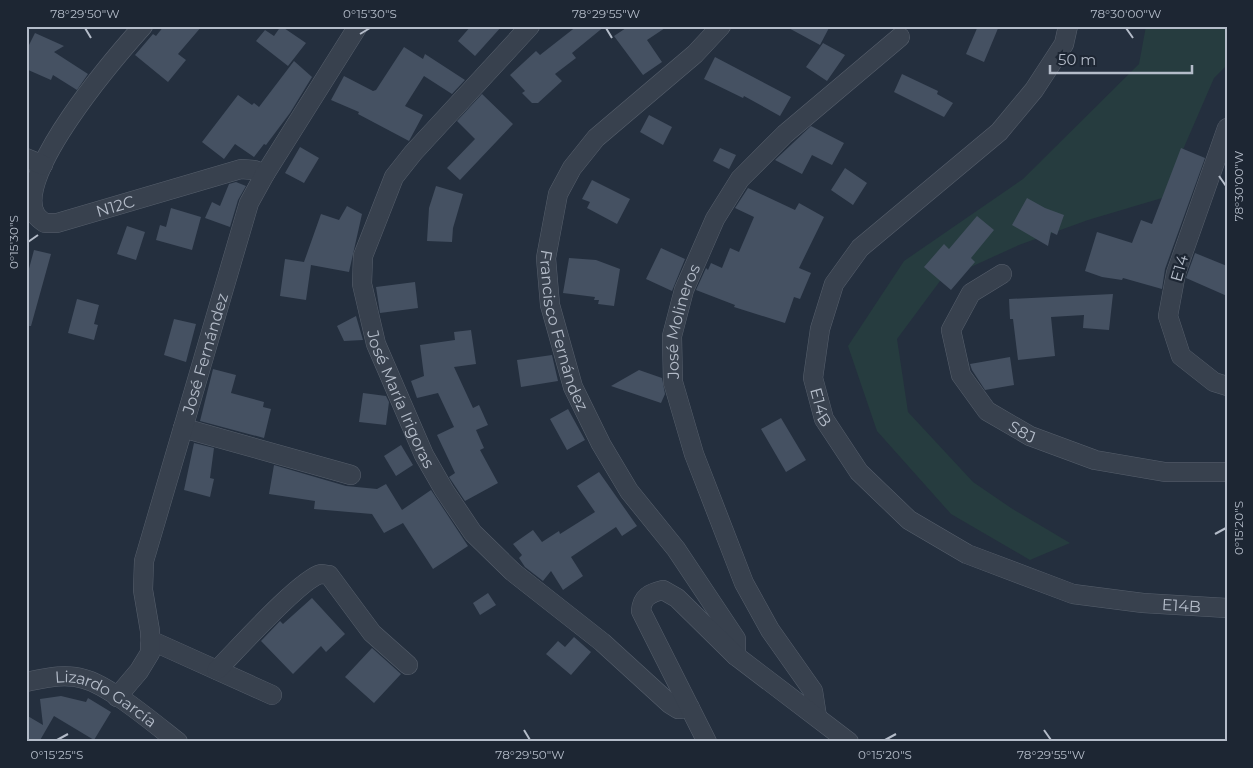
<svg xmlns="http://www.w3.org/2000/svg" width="1253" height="768" font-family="Montserrat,sans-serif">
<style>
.green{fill:#263c3f}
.building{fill:#455162}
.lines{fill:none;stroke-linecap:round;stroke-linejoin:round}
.minor-casing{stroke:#565f6c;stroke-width:20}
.minor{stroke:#38414e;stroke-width:19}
.ticks{fill:none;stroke:#b4bcc9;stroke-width:2}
.labels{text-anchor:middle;stroke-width:4.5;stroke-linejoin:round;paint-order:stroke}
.street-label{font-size:16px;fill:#b4bcc9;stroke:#1d2633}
.neatline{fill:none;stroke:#b4bcc9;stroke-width:2}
.ticks-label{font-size:12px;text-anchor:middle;fill:#b4bcc9}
</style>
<rect width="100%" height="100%" fill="#242f3e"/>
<path class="green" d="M 1146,26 L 1227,26 L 1227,65 L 1214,78 L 1162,198 L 1088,220 L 1019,245 L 940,281 L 897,339 L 908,412 L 973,482 L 1011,508 L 1070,543 L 1030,560 L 951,514 L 877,431 L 848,346 L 904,261 L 1023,179 L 1139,64 Z"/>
<path class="building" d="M 164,26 L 202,26 L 178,54 L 186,60 L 168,82 L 135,55 L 153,34 L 156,36 Z
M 281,26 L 306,43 L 288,66 L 256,41 L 265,30 L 274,36 Z
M 471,26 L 502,26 L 475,56 L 458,41 Z
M 577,26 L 605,26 L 572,53 L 576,58 L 555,74 L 562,81 L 538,103 L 532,103 L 522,93 L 525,91 L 510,75 L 536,51 L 540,55 Z
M 629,26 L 668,26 L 647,40 L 662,62 L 643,75 L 614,36 Z
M 785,26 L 830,26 L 820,45 Z
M 978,26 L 999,26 L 984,62 L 966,54 Z
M 35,33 L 64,46 L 54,52 L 88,74 L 77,90 L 53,75 L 51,80 L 26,69 L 26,51 Z
M 823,43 L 845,55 L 827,81 L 806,67 Z
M 404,47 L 423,59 L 425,54 L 465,80 L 452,94 L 424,76 L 405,106 L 423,115 L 409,141 L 358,114 L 359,112 L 331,100 L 344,76 L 373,91 L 376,90 Z
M 715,57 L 791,97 L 780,116 L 744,96 L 743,98 L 704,79 Z
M 294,61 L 312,77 L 290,113 L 266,145 L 264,144 L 254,157 L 235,144 L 224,159 L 202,142 L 238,95 L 252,105 L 254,103 L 259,107 Z
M 902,74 L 938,91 L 937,94 L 953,103 L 944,117 L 894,92 Z
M 482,94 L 513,124 L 460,180 L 447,168 L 475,139 L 457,121 Z
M 649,115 L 672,127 L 663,145 L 640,132 Z
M 811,126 L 844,143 L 832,165 L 812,155 L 802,174 L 775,160 Z
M 300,147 L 319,158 L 304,183 L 285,173 Z
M 720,148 L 736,155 L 729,169 L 713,161 Z
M 1181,148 L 1205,158 L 1165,269 L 1162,289 L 1123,278 L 1122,280 L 1102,277 L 1085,271 L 1097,232 L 1132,243 L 1141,220 L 1152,224 Z
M 845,168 L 867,183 L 853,205 L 831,190 Z
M 592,180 L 630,199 L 617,224 L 587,208 L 590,202 L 582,199 Z
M 236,182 L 246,186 L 238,200 L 230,227 L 205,218 L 212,202 L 220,206 L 229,184 Z
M 436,186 L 463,194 L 453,228 L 452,242 L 427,241 L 429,208 Z
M 748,188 L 795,210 L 799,203 L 824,217 L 799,268 L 811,273 L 800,299 L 794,297 L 785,323 L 734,307 L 735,305 L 696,290 L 706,268 L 708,270 L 711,263 L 722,268 L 730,248 L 739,252 L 754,217 L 735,208 Z
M 1027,198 L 1045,208 L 1064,215 L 1057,235 L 1051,232 L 1048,246 L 1012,225 Z
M 347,206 L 362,214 L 349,272 L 311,265 L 306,300 L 280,296 L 285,259 L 304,262 L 321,214 L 339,220 Z
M 171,208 L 201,217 L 192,250 L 156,240 L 160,225 L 166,227 Z
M 977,216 L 994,230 L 971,258 L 975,262 L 951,290 L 924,267 L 944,244 L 949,249 Z
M 127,226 L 145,232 L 136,260 L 117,254 Z
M 661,248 L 685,259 L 672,291 L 646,279 Z
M 34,250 L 51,254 L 31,326 L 26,326 L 26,280 Z
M 1195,253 L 1227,266 L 1227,296 L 1186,278 Z
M 569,258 L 596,260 L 620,269 L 614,306 L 598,304 L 599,300 L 594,300 L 595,297 L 563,293 Z
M 415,282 L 418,308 L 380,313 L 376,287 Z
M 1113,294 L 1109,330 L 1083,328 L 1084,315 L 1051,317 L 1055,356 L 1018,360 L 1013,319 L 1010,319 L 1009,299 Z
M 77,299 L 99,305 L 94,324 L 98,325 L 94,340 L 68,333 Z
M 356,316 L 363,340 L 344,341 L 337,326 Z
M 174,319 L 196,324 L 186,362 L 164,355 Z
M 471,330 L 476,364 L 454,367 L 473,408 L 479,405 L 488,425 L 476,430 L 484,448 L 480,450 L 498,483 L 465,501 L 449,477 L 455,473 L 437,435 L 454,427 L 438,393 L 417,398 L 411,381 L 424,376 L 420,345 L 455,340 L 454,332 Z
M 552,355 L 558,381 L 521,387 L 517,360 Z
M 1010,357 L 1014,385 L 985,390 L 972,370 L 970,364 Z
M 213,369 L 236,375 L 231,393 L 264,402 L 263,407 L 271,409 L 264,438 L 200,421 Z
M 639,370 L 662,378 L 665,394 L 661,403 L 611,386 Z
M 363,393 L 386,396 L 389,402 L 386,425 L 359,422 Z
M 568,409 L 585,440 L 567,450 L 550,419 Z
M 781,418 L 806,460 L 786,472 L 761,429 Z
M 194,443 L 214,448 L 210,478 L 214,479 L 210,497 L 184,490 Z
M 401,445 L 413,465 L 396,476 L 384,456 Z
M 274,465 L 346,486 L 377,489 L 386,484 L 402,510 L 431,490 L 468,546 L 433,569 L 403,523 L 384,533 L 372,514 L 314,509 L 315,501 L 269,494 Z
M 599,472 L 637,526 L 622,536 L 616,527 L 571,557 L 583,576 L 563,590 L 551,571 L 543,581 L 525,567 L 519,558 L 522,555 L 513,544 L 533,530 L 542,542 L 559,531 L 560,534 L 595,512 L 577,486 Z
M 488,593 L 496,605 L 480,615 L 473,603 Z
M 312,598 L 345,634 L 326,652 L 321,646 L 293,674 L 261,641 L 280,621 L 283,624 Z
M 574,637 L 591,652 L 571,675 L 546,654 L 558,641 L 565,647 Z
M 372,648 L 401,674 L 374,703 L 345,677 Z
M 61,696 L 86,702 L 88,698 L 111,712 L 94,740 L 54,716 L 39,742 L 26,742 L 26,715 L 43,725 L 40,699 Z"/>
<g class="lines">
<defs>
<g id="minor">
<path id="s1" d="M 143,26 C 117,55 12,176 36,215 C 38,218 42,221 45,223 L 57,223 L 241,169 L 254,170 L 265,174"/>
<path id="s2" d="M 530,26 L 413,153 L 394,177 L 363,256 L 362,284 L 376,344 L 424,455 L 444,490 L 473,533 L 513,572 L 602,642 L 670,704 L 678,709 L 690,708"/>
<path id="s3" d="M 721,26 L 695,54 L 596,138 L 572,168 L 558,194 L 546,258 L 550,305 L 573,387 L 601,444 L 629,491 L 676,549 L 736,639 L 736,656"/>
<path id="s4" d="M 1068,26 L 1064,44 L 1034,90 L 999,132 L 860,248 L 834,284 L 820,329 L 813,378 L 824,419 L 859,472 L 909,520 L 967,554 L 1073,594 L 1143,603 L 1227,608"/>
<path d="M 1227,128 L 1176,273 L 1168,316 L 1181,356 L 1214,382 L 1227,386"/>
<path d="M 26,158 L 43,165"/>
<path id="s5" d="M 1002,274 L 971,293 L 951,330 L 961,375 L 987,411 L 1030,436 L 1095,460 L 1165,472 L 1227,472"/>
<path d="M 183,428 L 351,475"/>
<path d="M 150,640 L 272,695"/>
<path d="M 217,670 C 234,653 301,578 321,574 C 324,574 326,575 329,575 L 372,633 L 408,665"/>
<path id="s6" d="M 26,682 C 46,678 65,673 84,679 C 109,685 156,725 178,742"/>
<path id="s7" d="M 117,697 L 139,671 L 150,653 L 150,631 L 143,590 L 144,561 L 249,203 L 265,174 L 358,26"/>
<path id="s8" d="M 817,717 L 813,691 L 770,630 L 744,583 L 694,454 L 673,382 L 672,336 L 684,290 L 715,219 L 740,179 L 785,134 L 900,37"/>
<path d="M 707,742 L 641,611 C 642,597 650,593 663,590 L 677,598 L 736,656 L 849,742"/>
</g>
</defs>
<use href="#minor" class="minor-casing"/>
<use href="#minor" class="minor"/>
</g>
<path class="ticks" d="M 85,28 L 91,38M 606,28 L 612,38M 1126,28 L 1133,38M 360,34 L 370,28M 1219,176 L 1226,186M 28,242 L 38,235M 1215,534 L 1226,528M 524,730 L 530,740M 1044,730 L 1051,740M 57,740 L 68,734M 885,740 L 896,734"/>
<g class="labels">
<g class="street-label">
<text dy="6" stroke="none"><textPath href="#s1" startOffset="309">N12C</textPath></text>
<text transform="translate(1179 268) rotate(-74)" y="6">E14</text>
<text dy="6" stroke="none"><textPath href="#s8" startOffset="430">José Molineros</textPath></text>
<text dy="6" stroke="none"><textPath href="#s3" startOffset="376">Francisco Fernández</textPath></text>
<text dy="6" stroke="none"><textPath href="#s7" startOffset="364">José Fernández</textPath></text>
<text dy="6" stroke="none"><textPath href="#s2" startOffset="438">José María Irigoras</textPath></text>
<text dy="6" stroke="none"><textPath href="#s4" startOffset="480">E14B</textPath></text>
<text dy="6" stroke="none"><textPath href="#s5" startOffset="210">S8J</textPath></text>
<text dy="6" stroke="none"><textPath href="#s4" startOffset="915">E14B</textPath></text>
<text dy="6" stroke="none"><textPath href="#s6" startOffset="86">Lizardo García</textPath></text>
</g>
</g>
<rect width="1253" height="768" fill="none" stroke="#1d2633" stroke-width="55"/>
<path d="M1050 65v8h142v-8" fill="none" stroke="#b4bcc9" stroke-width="2.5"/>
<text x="1058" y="65" font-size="15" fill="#b4bcc9" stroke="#1d2633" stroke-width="4" paint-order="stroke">50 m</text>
<rect x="28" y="28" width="1198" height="712" class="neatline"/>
<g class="ticks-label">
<text x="85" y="18">78°29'50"W</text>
<text x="370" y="18">0°15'30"S</text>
<text x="606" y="18">78°29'55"W</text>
<text x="1126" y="18">78°30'00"W</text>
<text transform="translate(1239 186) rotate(-90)" y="4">78°30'00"W</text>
<text transform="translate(14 242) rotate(-90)" y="4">0°15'30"S</text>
<text transform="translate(1239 528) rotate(-90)" y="4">0°15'20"S</text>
<text x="57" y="759">0°15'25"S</text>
<text x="530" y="759">78°29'50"W</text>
<text x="885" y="759">0°15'20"S</text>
<text x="1051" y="759">78°29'55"W</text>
</g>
</svg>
